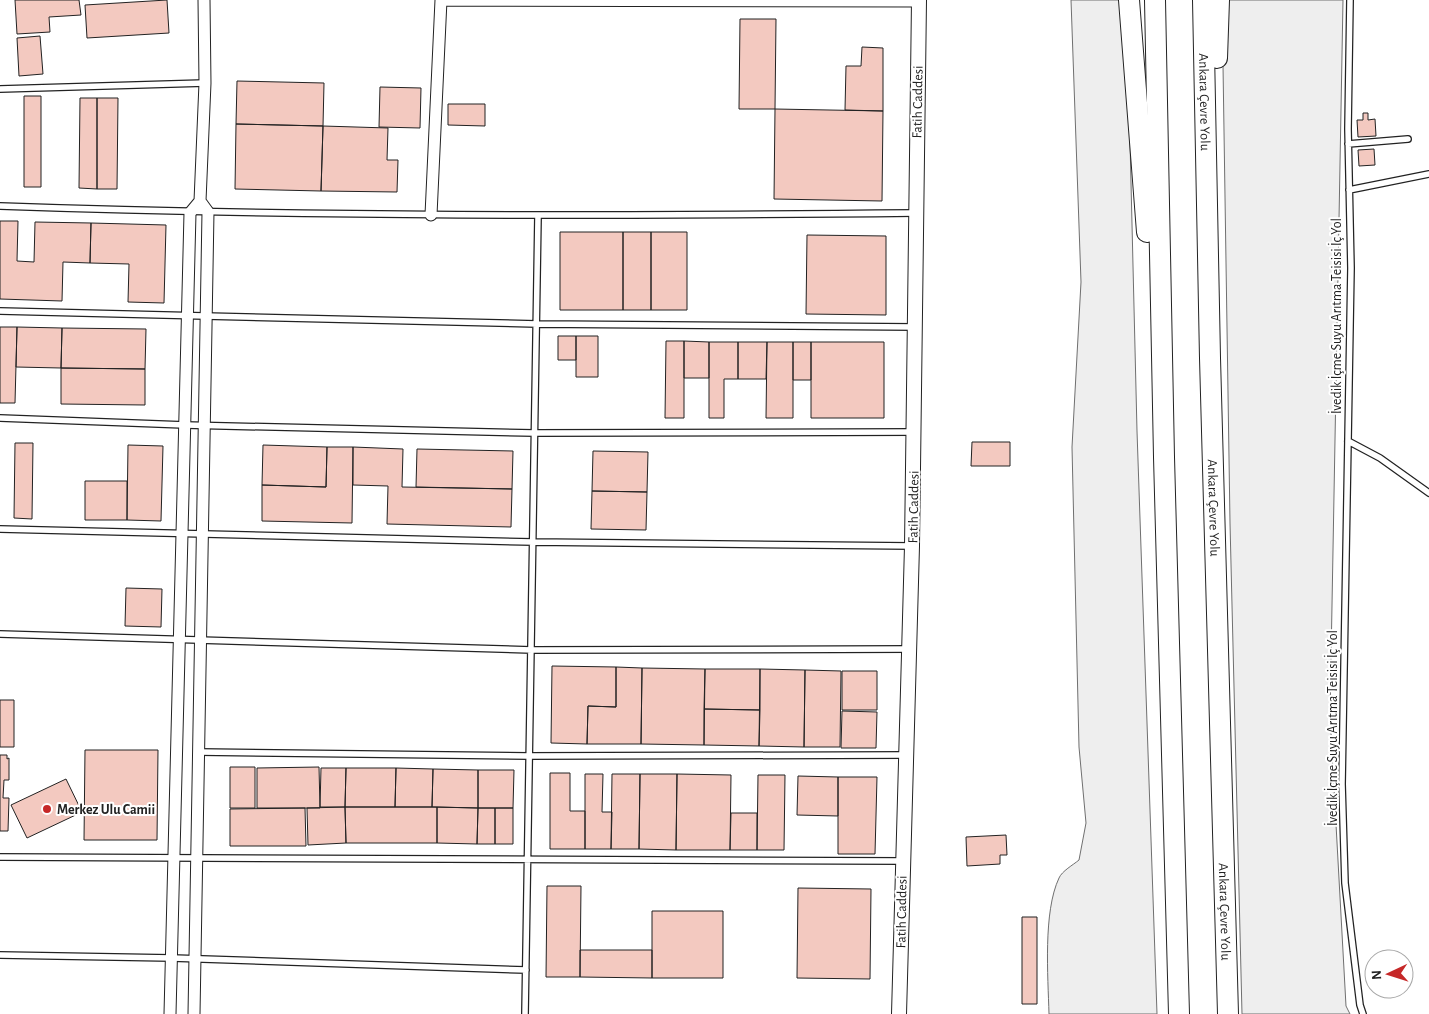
<svg xmlns="http://www.w3.org/2000/svg" width="1429" height="1014" font-family="'Alegreya Sans',sans-serif">
<style>
.green{fill:#eee;stroke:#6f6f6f}
.building{fill:#f3c9c0;stroke:#222}
.lines{fill:none;stroke-linecap:round;stroke-linejoin:round}
.service-casing{stroke:#222;stroke-width:8}
.minor-casing{stroke:#222;stroke-width:13}
.tertiary-casing{stroke:#222;stroke-width:16}
.motorway-casing{stroke:#222;stroke-width:22}
.service{stroke:#fff;stroke-width:5.5}
.minor{stroke:#fff;stroke-width:11}
.tertiary{stroke:#fff;stroke-width:14}
.motorway{stroke:#fff;stroke-width:20}
.poi-dot{fill:#c62828;stroke:#fff;stroke-width:2}
.labels{text-anchor:middle;stroke-width:4;stroke-linejoin:round;paint-order:stroke}
.street-label{font-size:14px;fill:#222;stroke:#fff}
.poi-label{font-size:14px;font-weight:bold;fill:#222;stroke:#fff;text-anchor:start}
</style>
<rect width="100%" height="100%" fill="#fff"/>
<path class="green" d="M 1071,0 L 1125,0 L 1127,17 L 1137,431 L 1157,1014 L 1049,1014 C 1048,976 1043,912 1059,878 C 1062,871 1073,865 1079,860 L 1086,823 L 1079,747 L 1072,447 L 1081,282 Z
M 1222,0 L 1343,0 L 1330,715 L 1346,1006 L 1350,1014 L 1242,1014 L 1230,523 Z"/>
<path class="building" d="M 15,0 L 79,0 L 81,15 L 49,17 L 50,32 L 17,34 Z
M 167,0 L 169,33 L 87,38 L 85,5 Z
M 740,19 L 776,19 L 775,109 L 739,109 Z
M 40,36 L 43,74 L 19,76 L 17,38 Z
M 862,47 L 883,48 L 883,111 L 845,110 L 846,66 L 861,66 Z
M 237,81 L 324,83 L 323,126 L 236,124 Z
M 380,87 L 421,88 L 420,128 L 379,127 Z
M 24,96 L 41,96 L 41,187 L 24,187 Z
M 80,98 L 97,98 L 97,189 L 79,188 Z
M 97,98 L 118,98 L 117,189 L 97,189 Z
M 448,104 L 485,104 L 485,126 L 448,125 Z
M 775,109 L 883,111 L 882,201 L 774,199 Z
M 1363,113 L 1368,113 L 1368,120 L 1375,119 L 1376,136 L 1358,137 L 1357,120 L 1363,120 Z
M 236,124 L 323,126 L 321,191 L 235,189 Z
M 323,126 L 388,128 L 387,160 L 398,160 L 397,192 L 321,191 Z
M 1374,149 L 1375,165 L 1359,166 L 1358,150 Z
M 0,221 L 18,221 L 17,261 L 34,262 L 35,222 L 91,223 L 90,263 L 63,262 L 62,301 L 0,299 Z
M 91,223 L 166,225 L 164,303 L 128,302 L 129,264 L 90,263 Z
M 560,232 L 623,232 L 623,310 L 560,310 Z
M 623,232 L 651,232 L 651,310 L 623,310 Z
M 651,232 L 687,232 L 687,310 L 651,310 Z
M 807,235 L 886,236 L 886,315 L 806,314 Z
M 0,327 L 17,327 L 15,403 L 0,403 Z
M 17,327 L 62,328 L 61,368 L 16,367 Z
M 62,328 L 146,329 L 145,369 L 61,368 Z
M 558,336 L 576,336 L 576,360 L 558,360 Z
M 576,336 L 598,336 L 598,377 L 576,377 Z
M 666,341 L 684,341 L 684,418 L 665,418 Z
M 684,341 L 709,342 L 709,378 L 684,378 Z
M 709,342 L 738,342 L 738,379 L 724,379 L 724,418 L 709,418 Z
M 738,342 L 767,342 L 766,379 L 738,379 Z
M 767,342 L 793,342 L 793,418 L 766,418 Z
M 793,342 L 811,342 L 811,380 L 793,380 Z
M 811,342 L 884,342 L 884,418 L 811,418 Z
M 61,368 L 145,369 L 145,405 L 61,404 Z
M 972,442 L 1010,442 L 1010,466 L 971,466 Z
M 15,443 L 33,443 L 32,519 L 14,518 Z
M 128,445 L 163,446 L 161,521 L 127,520 Z
M 263,445 L 327,447 L 326,487 L 262,485 Z
M 327,447 L 353,447 L 352,523 L 262,521 L 262,485 L 326,487 Z
M 353,447 L 403,449 L 402,487 L 512,489 L 511,527 L 387,524 L 388,486 L 353,485 Z
M 417,449 L 513,451 L 512,489 L 416,487 Z
M 593,451 L 648,452 L 647,492 L 592,491 Z
M 85,481 L 127,481 L 127,520 L 85,520 Z
M 592,491 L 647,492 L 646,530 L 591,529 Z
M 126,588 L 162,589 L 161,627 L 125,626 Z
M 552,666 L 616,667 L 616,707 L 588,706 L 587,744 L 551,743 Z
M 616,667 L 642,668 L 641,744 L 587,744 L 588,706 L 616,707 Z
M 642,668 L 705,669 L 704,745 L 641,744 Z
M 705,669 L 760,669 L 760,710 L 704,709 Z
M 760,669 L 805,670 L 804,747 L 759,746 Z
M 805,670 L 841,671 L 840,747 L 804,747 Z
M 842,671 L 877,671 L 877,710 L 842,710 Z
M 0,700 L 14,700 L 14,747 L 0,747 Z
M 704,709 L 760,710 L 759,746 L 704,745 Z
M 842,711 L 877,712 L 876,748 L 841,748 Z
M 85,750 L 158,750 L 157,840 L 84,840 Z
M 0,755 L 7,755 L 7,759 L 9,758 L 9,780 L 4,780 L 3,798 L 9,798 L 8,831 L 0,831 Z
M 230,767 L 255,767 L 255,808 L 230,808 Z
M 319,767 L 320,808 L 257,808 L 257,768 Z
M 321,768 L 346,768 L 345,807 L 320,807 Z
M 346,768 L 396,768 L 395,807 L 345,807 Z
M 396,768 L 433,769 L 432,807 L 395,807 Z
M 433,769 L 478,770 L 478,808 L 432,807 Z
M 478,770 L 514,770 L 513,808 L 478,808 Z
M 550,773 L 570,773 L 570,811 L 585,811 L 585,849 L 550,849 Z
M 585,774 L 603,774 L 602,812 L 612,812 L 611,849 L 585,849 Z
M 612,774 L 640,774 L 639,849 L 611,849 Z
M 640,774 L 677,774 L 676,850 L 639,849 Z
M 677,774 L 731,775 L 730,850 L 676,850 Z
M 758,775 L 785,775 L 784,850 L 757,850 Z
M 798,776 L 838,777 L 838,816 L 797,815 Z
M 838,777 L 877,777 L 875,854 L 838,854 Z
M 66,779 L 82,812 L 27,838 L 11,805 Z
M 345,807 L 346,843 L 308,845 L 307,808 Z
M 345,807 L 437,807 L 437,843 L 346,843 Z
M 437,807 L 478,808 L 477,844 L 437,843 Z
M 305,808 L 306,846 L 230,846 L 230,809 Z
M 478,808 L 495,808 L 495,844 L 477,844 Z
M 495,808 L 513,808 L 513,844 L 495,844 Z
M 731,813 L 757,813 L 757,850 L 730,850 Z
M 1006,835 L 1007,855 L 1000,855 L 1000,864 L 967,866 L 966,837 Z
M 547,886 L 581,886 L 580,977 L 546,977 Z
M 798,888 L 871,889 L 870,979 L 797,978 Z
M 652,911 L 723,911 L 723,978 L 652,978 Z
M 1022,917 L 1037,917 L 1037,1004 L 1022,1004 Z
M 580,950 L 652,950 L 652,978 L 580,977 Z"/>
<g class="lines">
<defs>
<path id="service" d="M 1350,0 L 1348,129 L 1351,268 L 1342,784 L 1345,883 L 1360,1005 L 1363,1014
M 0,89 L 205,83
M 1348,144 L 1408,139
M 1349,190 L 1429,174
M 0,206 C 305,217 610,216 915,213
M 0,311 L 537,324 L 915,327
M 0,418 L 185,425 L 534,433 L 913,432
M 1348,441 L 1380,458 L 1429,493
M 0,529 L 533,542 L 912,546
M 0,634 L 532,650 L 909,649
M 199,752 L 528,756 L 905,755
M 0,857 L 902,861
M 0,955 L 172,958 L 526,970
M 525,1014 L 538,216"/>
<path id="minor" d="M 431,215 L 441,0 L 919,1
M 170,1014 L 190,213 L 200,201
M 194,1014 L 208,212 L 200,201 L 205,83 L 204,0"/>
<path id="tertiary" d="M 899,1014 L 912,546 L 919,0"/>
<g id="motorway">
<path d="M 1129,0 L 1147,232"/>
<path d="M 1155,0 L 1164,457 L 1179,1014"/>
<path id="s1" d="M 1203,0 L 1210,358 L 1228,1014"/>
<path d="M 1217,58 L 1219,0"/>
</g>
</defs>
<use href="#service" class="service-casing"/>
<use href="#minor" class="minor-casing"/>
<use href="#tertiary" class="tertiary-casing"/>
<use href="#motorway" class="motorway-casing"/>
<use href="#service" class="service"/>
<use href="#minor" class="minor"/>
<use href="#tertiary" class="tertiary"/>
<use href="#motorway" class="motorway"/>
</g>
<circle class="poi-dot" cx="47" cy="809" r="5"/>
<g class="labels">
<g class="street-label">
<text transform="translate(917 102) rotate(-89)" y="5">Fatih Caddesi</text>
<text dy="5" stroke="none"><textPath href="#s1" startOffset="102">Ankara Çevre Yolu</textPath></text>
<text transform="translate(1336 316) rotate(-90)" y="5">İvedik İçme Suyu Arıtma Teisisi İç Yol</text>
<text transform="translate(913 507) rotate(-89)" y="5">Fatih Caddesi</text>
<text dy="5" stroke="none"><textPath href="#s1" startOffset="508">Ankara Çevre Yolu</textPath></text>
<text transform="translate(1332 728) rotate(-90)" y="5">İvedik İçme Suyu Arıtma Teisisi İç Yol</text>
<text transform="translate(901 912) rotate(-89)" y="5">Fatih Caddesi</text>
<text dy="5" stroke="none"><textPath href="#s1" startOffset="912">Ankara Çevre Yolu</textPath></text>
</g>
<g class="poi-label">
<text x="57" y="814">Merkez Ulu Camii</text>
</g>
</g>
<g transform="translate(1389 974) rotate(266)"><circle r="24" fill="#ffffff" stroke="#a7a7a7"/>
<path d="M0-4L9 19L0 12L-9 19Z" fill="#c62828"/>
<text y="-8" font-size="14" font-weight="bold" text-anchor="middle" fill="#222222">N</text>
</g>
</svg>
